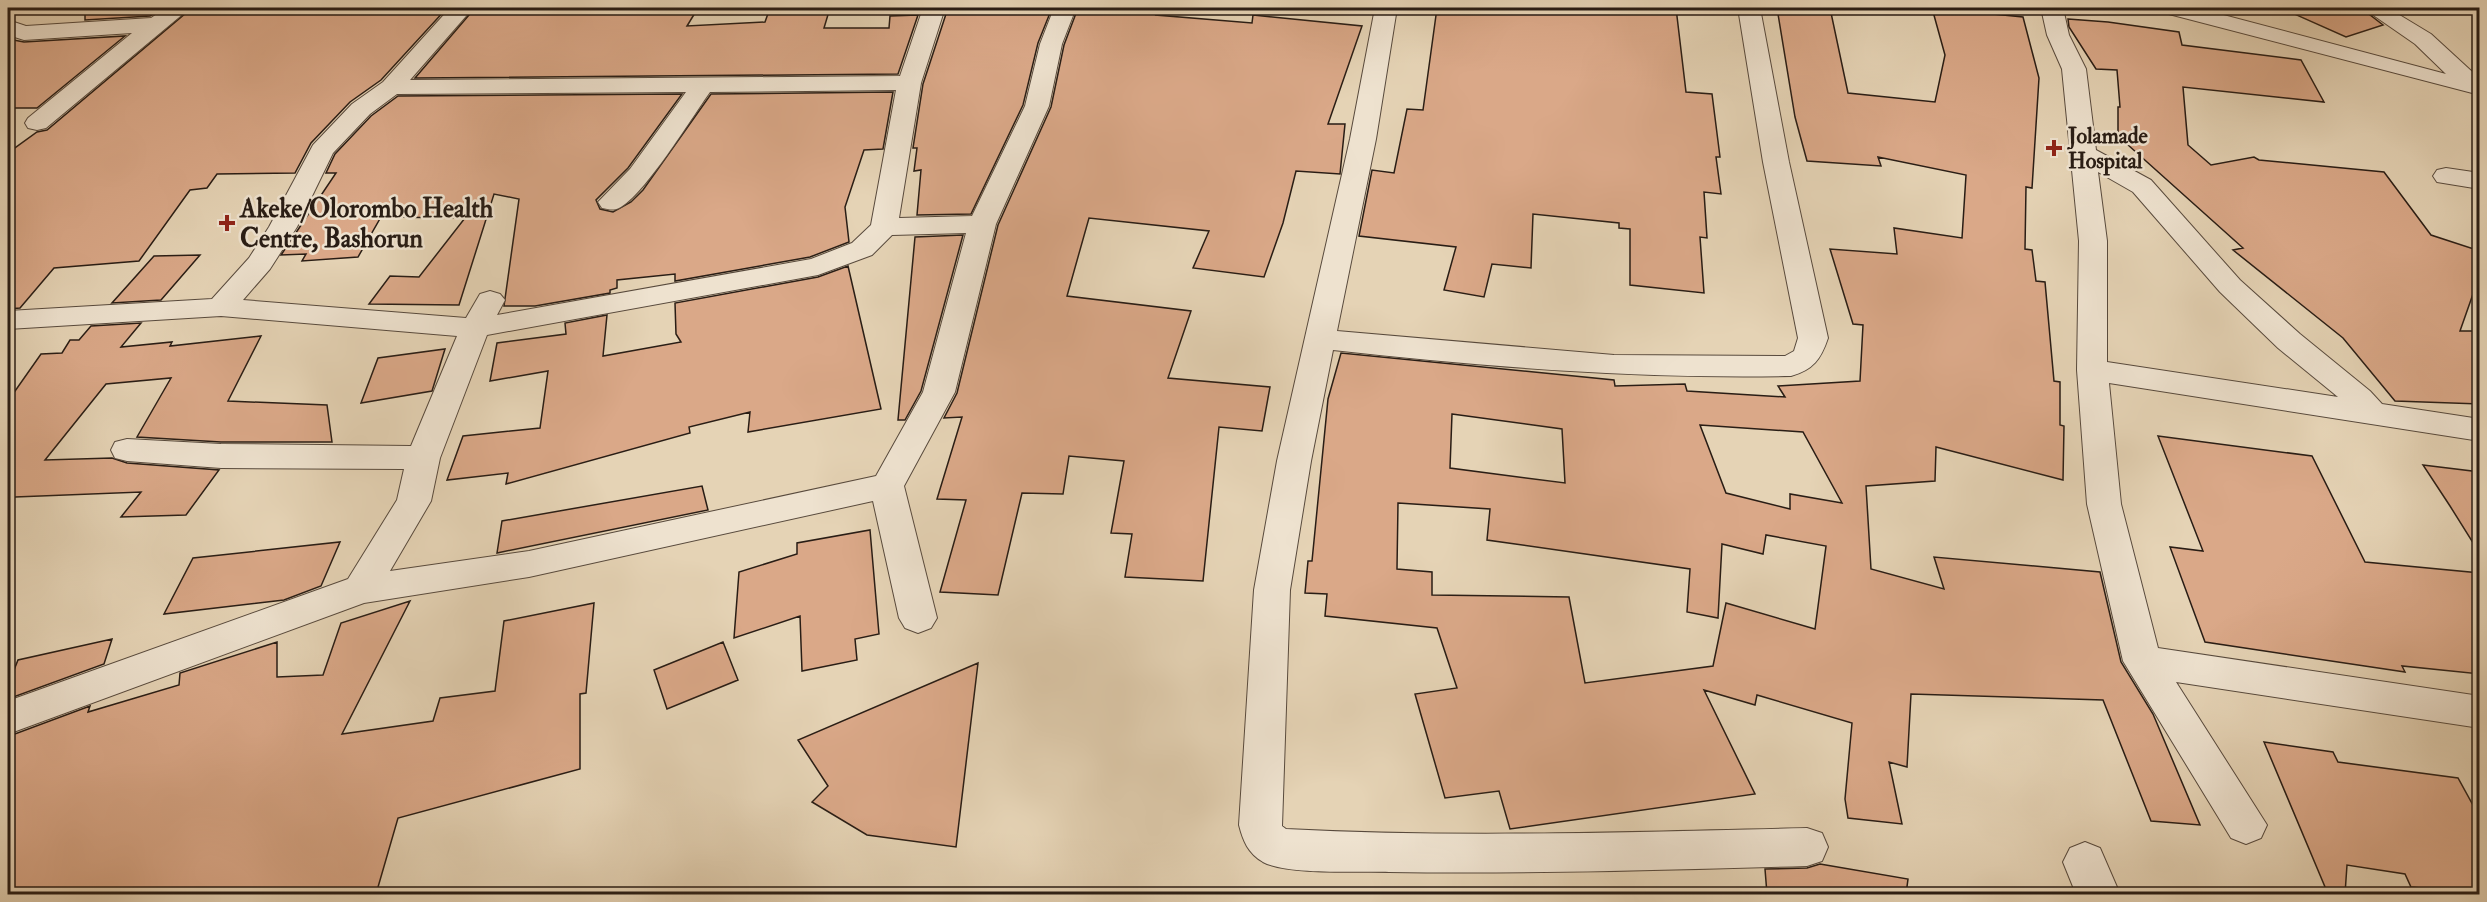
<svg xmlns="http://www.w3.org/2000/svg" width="2487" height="902" font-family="'IM FELL Double Pica',serif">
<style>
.building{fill:#daa888;stroke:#291d15;stroke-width:1.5;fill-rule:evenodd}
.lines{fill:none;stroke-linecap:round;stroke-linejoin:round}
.minor-casing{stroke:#584a3d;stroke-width:2}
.minor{fill:#eee2cf;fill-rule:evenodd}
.poi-dot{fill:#8f2418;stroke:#eee2cf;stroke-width:2}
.labels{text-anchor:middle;stroke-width:5;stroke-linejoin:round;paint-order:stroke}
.far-poi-label{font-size:22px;font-weight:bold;fill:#291d15;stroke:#eee2cf;text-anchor:start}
.poi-label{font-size:26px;font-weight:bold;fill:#291d15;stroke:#eee2cf;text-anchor:start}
</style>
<rect width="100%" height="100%" fill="#e5d3b5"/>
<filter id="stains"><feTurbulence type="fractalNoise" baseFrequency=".00333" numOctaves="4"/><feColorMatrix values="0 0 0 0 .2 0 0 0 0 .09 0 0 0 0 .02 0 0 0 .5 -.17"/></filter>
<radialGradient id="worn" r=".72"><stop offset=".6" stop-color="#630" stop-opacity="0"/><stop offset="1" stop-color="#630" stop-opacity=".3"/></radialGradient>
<path class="building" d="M 85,8 L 163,8 L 150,16 L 85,20 Z
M 192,8 L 447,8 L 381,80 L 350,102 L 311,143 L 295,173 L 217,174 L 207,188 L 190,190 L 139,261 L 54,268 L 20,308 L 8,309 L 8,153 L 37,132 L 47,130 Z
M 475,8 L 698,8 L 687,26 L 765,22 L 770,8 L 830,8 L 824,28 L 889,28 L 890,16 L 918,15 L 898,74 L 415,78 Z
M 974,8 L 1052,8 L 1038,43 L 1023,105 L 971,214 L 917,215 L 921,170 L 914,171 L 917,148 L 913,148 L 923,84 L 946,14 L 974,12 Z
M 1078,8 L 1161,8 L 1156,15 L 1252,23 L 1253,15 L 1362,26 L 1328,124 L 1345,124 L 1340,174 L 1296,171 L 1283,223 L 1264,277 L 1193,268 L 1209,231 L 1089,218 L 1067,296 L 1191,311 L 1168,378 L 1270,387 L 1262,431 L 1219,427 L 1203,581 L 1125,577 L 1132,534 L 1111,533 L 1124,461 L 1069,456 L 1063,494 L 1022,493 L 998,595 L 940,592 L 966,500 L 937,499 L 962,417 L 944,418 L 957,393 L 998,225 L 1051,107 L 1064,45 Z
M 1437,8 L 1535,12 L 1535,8 L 1676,8 L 1686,92 L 1712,94 L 1720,157 L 1716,157 L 1721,194 L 1704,192 L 1707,238 L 1700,237 L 1704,293 L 1630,285 L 1630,229 L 1619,228 L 1619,223 L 1533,214 L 1531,268 L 1492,264 L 1484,297 L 1444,290 L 1456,247 L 1359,236 L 1372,170 L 1394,173 L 1407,109 L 1423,110 Z
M 1777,8 L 1830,8 L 1848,93 L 1935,102 L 1945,55 L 1932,8 L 2023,17 L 2039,78 L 2032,188 L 2026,187 L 2025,249 L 2032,250 L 2036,281 L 2045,282 L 2054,381 L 2060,382 L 2060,425 L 2064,426 L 2063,480 L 1936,447 L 1935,481 L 1866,486 L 1871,569 L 1944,589 L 1934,557 L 2100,572 L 2121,662 L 2153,714 L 2200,825 L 2151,821 L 2103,700 L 1911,694 L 1907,767 L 1889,762 L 1902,824 L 1848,818 L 1845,799 L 1852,723 L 1757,695 L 1755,705 L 1704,690 L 1755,794 L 1510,829 L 1499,791 L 1445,798 L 1415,694 L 1457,688 L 1437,628 L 1325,616 L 1327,594 L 1305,593 L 1308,561 L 1312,561 L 1328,399 L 1341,353 L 1614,380 L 1615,386 L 1685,384 L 1687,391 L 1785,397 L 1778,386 L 1860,381 L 1863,325 L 1853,324 L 1830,249 L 1897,254 L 1894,228 L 1962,238 L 1966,175 L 1878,157 L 1881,166 L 1807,161 L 1795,117 ZM 1452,414 L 1562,429 L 1565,483 L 1450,468 ZM 1700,425 L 1803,432 L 1842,503 L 1790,494 L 1790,509 L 1726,493 ZM 1398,503 L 1490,509 L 1487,540 L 1690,569 L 1687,612 L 1718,618 L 1722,544 L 1763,554 L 1766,535 L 1826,546 L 1815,629 L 1726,603 L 1713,666 L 1585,683 L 1569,597 L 1432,595 L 1432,572 L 1397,569 Z
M 2281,8 L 2361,8 L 2383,25 L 2346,37 Z
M 2068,19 L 2108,22 L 2179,32 L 2182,45 L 2301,60 L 2324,102 L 2183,87 L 2188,145 L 2211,165 L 2254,157 L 2259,160 L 2384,172 L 2431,235 L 2480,251 L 2480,274 L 2460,331 L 2480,331 L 2480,404 L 2395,401 L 2343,338 L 2233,250 L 2243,248 L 2118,136 L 2118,107 L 2120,107 L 2117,70 L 2096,69 L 2069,27 Z
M 125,36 L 37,108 L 8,108 L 8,39 L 24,42 Z
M 893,92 L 883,149 L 864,150 L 845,207 L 849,242 L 810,257 L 675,281 L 675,274 L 617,280 L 617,288 L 610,290 L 610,293 L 535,306 L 504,306 L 519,199 L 494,194 L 459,305 L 369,304 L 390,276 L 419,277 L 465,218 L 381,217 L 358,257 L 302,261 L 306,254 L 281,255 L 336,173 L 326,173 L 335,154 L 371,116 L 398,96 L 682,94 L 628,168 L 596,200 L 600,209 L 613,212 L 631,202 L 643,190 L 711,94 Z
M 963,235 L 921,391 L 905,420 L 898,420 L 915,237 Z
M 200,255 L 161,300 L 112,303 L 154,256 Z
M 848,266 L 881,409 L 748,432 L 750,412 L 689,427 L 690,433 L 506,484 L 508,473 L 447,480 L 463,436 L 540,428 L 548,371 L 490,381 L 497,343 L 566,334 L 565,323 L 607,315 L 603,356 L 681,342 L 676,334 L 675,303 L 818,277 Z
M 141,323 L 121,347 L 172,342 L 170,346 L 261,336 L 228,401 L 327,405 L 332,442 L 221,442 L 137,437 L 171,378 L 106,384 L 45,460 L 112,458 L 127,463 L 219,470 L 186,515 L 121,517 L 141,492 L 15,497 L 8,506 L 8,401 L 41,354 L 62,353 L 70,340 L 79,340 L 91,326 Z
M 445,349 L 432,391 L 361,403 L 378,358 Z
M 2158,436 L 2312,456 L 2365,562 L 2480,573 L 2480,674 L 2402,666 L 2405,672 L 2205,642 L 2170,547 L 2203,551 Z
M 2423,465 L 2480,472 L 2480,554 L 2450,506 Z
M 702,486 L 708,510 L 497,553 L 502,521 Z
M 870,530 L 879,634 L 855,639 L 857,660 L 802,671 L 800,616 L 734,638 L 739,572 L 797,554 L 797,543 Z
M 340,542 L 321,586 L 284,600 L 164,614 L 193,558 Z
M 410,601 L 342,734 L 433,721 L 440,698 L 495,691 L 504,621 L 594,603 L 586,693 L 580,694 L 580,769 L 398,818 L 376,894 L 8,894 L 8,764 L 12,735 L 90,706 L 88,712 L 179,685 L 180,673 L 277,642 L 277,677 L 323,675 L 341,623 Z
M 112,639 L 104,664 L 8,699 L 8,685 L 18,660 Z
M 723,642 L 738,680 L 667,709 L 654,670 Z
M 978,663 L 956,847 L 867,835 L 812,802 L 828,786 L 798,740 Z
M 2264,742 L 2333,752 L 2338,762 L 2458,778 L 2480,818 L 2480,894 L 2411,887 L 2405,874 L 2347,865 L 2345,894 L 2328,894 Z
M 1820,864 L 1908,879 L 1906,894 L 1767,894 L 1765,869 L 1807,868 Z"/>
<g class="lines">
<defs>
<path id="minor" d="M 166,8 L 190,8 L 46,128 L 37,130 L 28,128 L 25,123 L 28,118 L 132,33 L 24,40 L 8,35 L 8,20 L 26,26 L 151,18 Z
M 450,8 L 473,8 L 410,80 L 900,76 L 923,8 L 945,8 L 921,83 L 899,218 L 972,216 L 1025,106 L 1040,44 L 1054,8 L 1076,8 L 1062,44 L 1049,106 L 996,224 L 955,392 L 904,486 L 937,618 L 931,628 L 918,633 L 905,628 L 899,618 L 873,501 L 529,577 L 364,603 L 8,734 L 8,701 L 348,579 L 397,500 L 404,469 L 221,468 L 127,461 L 115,458 L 111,450 L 115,442 L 127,439 L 221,444 L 411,446 L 457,336 L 221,316 L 8,329 L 8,311 L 212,299 L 249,258 L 269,227 L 313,145 L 352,104 L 383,82 ZM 896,90 L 871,225 L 852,243 L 811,259 L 497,315 L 505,300 L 500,294 L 490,291 L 480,294 L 466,318 L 243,300 L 270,269 L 297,227 L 333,153 L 370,114 L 397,94 L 686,92 L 630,169 L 598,202 L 602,208 C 608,209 613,211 619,208 C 644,196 692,117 710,92 ZM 966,233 L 923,392 L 876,476 L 529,551 L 390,571 L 431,501 L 440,458 L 487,335 L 818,275 L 872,255 L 892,235 Z
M 1375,8 L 1397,8 L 1376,139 L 1337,331 L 1614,355 L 1785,356 L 1794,351 L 1798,338 L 1763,162 L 1738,8 L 1760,8 L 1789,162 L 1828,338 C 1821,359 1813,370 1791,376 C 1637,379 1486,367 1333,350 L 1311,461 L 1290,590 L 1282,826 L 1286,829 C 1459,838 1633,832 1807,828 L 1822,833 L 1828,847 L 1822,861 L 1807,866 C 1668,870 1528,874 1389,872 C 1359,871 1287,875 1263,862 C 1248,853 1243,841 1239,825 L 1254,590 L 1277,461 L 1350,139 Z
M 2041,8 L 2063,8 L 2069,35 L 2086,69 L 2096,150 L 2151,180 L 2240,280 L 2300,334 L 2370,391 L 2382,404 L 2480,419 L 2480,441 L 2109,383 L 2121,504 L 2158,648 L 2480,696 L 2480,728 L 2176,682 L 2267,825 L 2261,838 L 2246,844 L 2231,838 L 2123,661 L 2087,504 L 2077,370 L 2079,241 L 2062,69 L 2047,35 ZM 2098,172 L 2133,192 L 2220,292 L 2278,348 L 2338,397 L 2107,362 L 2107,241 Z
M 2162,8 L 2197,8 L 2446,74 L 2415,44 L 2363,8 L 2388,8 L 2431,34 L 2480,79 L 2480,95 L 2165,13 Z
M 2446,168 L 2480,173 L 2480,189 L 2437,182 L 2433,176 L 2437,170 Z
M 2085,842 L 2100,848 L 2120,894 L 2076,894 L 2063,862 L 2070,848 Z"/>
</defs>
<use href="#minor" class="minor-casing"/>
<use href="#minor" class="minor"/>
</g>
<g class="poi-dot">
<path d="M2051 139h6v6h6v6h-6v6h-6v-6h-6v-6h6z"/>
<path d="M224 214h6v6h6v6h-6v6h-6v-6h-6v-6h6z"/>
</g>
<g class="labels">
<g class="far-poi-label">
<text x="2068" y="143">Jolamade<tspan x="2068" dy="25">Hospital</tspan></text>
</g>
<g class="poi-label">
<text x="240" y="217">Akeke/Olorombo Health<tspan x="240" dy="30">Centre, Bashorun</tspan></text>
</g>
</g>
<rect width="2487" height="902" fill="none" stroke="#e5d3b5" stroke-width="30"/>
<rect x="9" y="9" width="2469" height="884" fill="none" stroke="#291d15" stroke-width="3"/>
<rect x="15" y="15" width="2457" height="872" fill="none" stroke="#291d15" stroke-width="1.5"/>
<rect width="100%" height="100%" filter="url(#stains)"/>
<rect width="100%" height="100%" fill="url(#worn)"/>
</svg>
